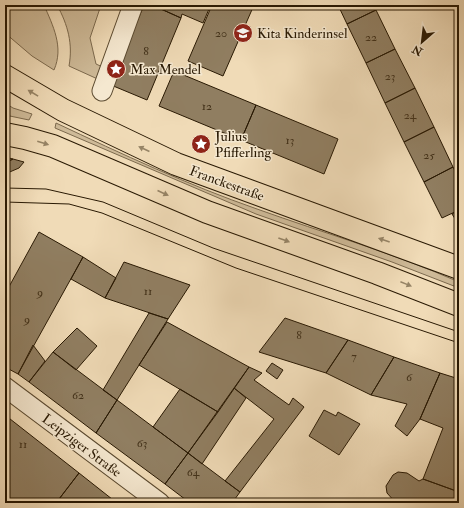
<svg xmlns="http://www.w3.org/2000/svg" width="464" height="508" font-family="'IM FELL Double Pica',serif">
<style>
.green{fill:#ceba98;stroke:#7c6a4e}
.building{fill:#907e61;stroke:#291903}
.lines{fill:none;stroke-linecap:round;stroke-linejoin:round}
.street-casing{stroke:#5b4a30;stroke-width:21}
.primary-casing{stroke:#291903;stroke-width:24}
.street{stroke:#f5e8d0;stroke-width:19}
.primary{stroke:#f0dbb7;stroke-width:22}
.tram{stroke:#291903;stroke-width:1}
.oneway{fill:#968466}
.labels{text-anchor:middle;stroke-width:3;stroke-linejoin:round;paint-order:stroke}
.number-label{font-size:12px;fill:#43321a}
.poi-label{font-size:14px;fill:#291903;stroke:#f5e8d0;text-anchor:start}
.street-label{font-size:14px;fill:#291903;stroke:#f5e8d0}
</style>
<rect width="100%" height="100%" fill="#f0dbb7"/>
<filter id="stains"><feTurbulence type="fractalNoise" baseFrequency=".005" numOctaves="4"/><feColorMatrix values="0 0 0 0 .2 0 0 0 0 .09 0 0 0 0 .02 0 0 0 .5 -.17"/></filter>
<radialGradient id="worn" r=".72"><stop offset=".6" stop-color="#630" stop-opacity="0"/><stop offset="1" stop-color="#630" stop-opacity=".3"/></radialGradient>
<path class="green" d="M 5,5 L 44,5 C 53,26 64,47 54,70 L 32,56 L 5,33 Z
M 57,5 L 101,5 L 90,38 L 96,64 L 107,69 L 102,81 L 69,66 C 73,44 68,25 57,5 Z
M 5,103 L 13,108 L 32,114 L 29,120 L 5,115 Z
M 56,123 C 122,154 188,185 257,209 C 324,233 393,253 459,282 L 459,288 L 392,262 L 256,214 L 55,128 Z"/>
<path class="building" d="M 144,5 L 152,5 L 181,18 L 147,100 L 111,85 Z
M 152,5 L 199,5 L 209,9 L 203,23 L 182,14 L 181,18 Z
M 212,5 L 254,5 L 223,76 L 188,61 Z
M 338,5 L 373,5 L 376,10 L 347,24 Z
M 376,10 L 395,49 L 366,63 L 347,24 Z
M 395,49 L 415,88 L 385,103 L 366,63 Z
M 174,71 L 256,105 L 241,140 L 159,106 Z
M 415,88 L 434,127 L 404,142 L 385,103 Z
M 256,105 L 338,139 L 324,174 L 241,140 Z
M 434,127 L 453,167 L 424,182 L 404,142 Z
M 5,157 L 13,159 L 5,163 Z
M 13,159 L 24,162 L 19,168 L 5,174 L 5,163 Z
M 453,167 L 459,179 L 459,210 L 442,218 L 424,182 Z
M 459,210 L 459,225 L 452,214 Z
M 39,232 L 83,257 L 18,374 L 5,367 L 5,294 Z
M 83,257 L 116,278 L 105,298 L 71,279 Z
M 124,262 L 190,285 L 168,319 L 105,298 Z
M 149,313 L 168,319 L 117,400 L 103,390 Z
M 285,318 L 348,340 L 326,373 L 259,352 Z
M 167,322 L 249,367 L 218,412 L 139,365 Z
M 77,328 L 97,346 L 76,370 L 53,352 Z
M 348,340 L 394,357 L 371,395 L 326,373 Z
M 33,345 L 45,361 L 29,382 L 18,374 Z
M 53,352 L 117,400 L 96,433 L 29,382 Z
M 394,357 L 440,373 L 420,419 L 407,436 L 395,426 L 407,404 L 371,395 Z
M 272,363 L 283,370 L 277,379 L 266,371 Z
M 249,367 L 262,373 L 254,380 L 289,405 L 293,398 L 304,407 L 240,492 L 225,481 L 274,419 L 234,388 Z
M 440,373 L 459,379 L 459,492 L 423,479 L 443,428 L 420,419 Z
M 234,388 L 246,398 L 202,464 L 188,453 Z
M 180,389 L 218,412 L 188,453 L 153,427 Z
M 117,400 L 188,453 L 165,484 L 96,433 Z
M 324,410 L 336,416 L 338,412 L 360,424 L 339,455 L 309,436 Z
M 5,415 L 79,473 L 56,503 L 16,503 L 5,496 Z
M 188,453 L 240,492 L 232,503 L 190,503 L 165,484 Z
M 398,472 L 407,473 L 419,481 L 423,479 L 459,492 L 459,503 L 396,503 L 387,493 L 386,486 L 393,475 Z
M 79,473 L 117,503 L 56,503 Z"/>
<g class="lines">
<defs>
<path id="street" d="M 102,91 L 133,5
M 5,387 L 160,503"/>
<path id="primary" d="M 5,76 L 63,110 L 176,164 L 459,268
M 5,134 L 25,138 L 53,146 L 207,212 L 377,273 L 459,305"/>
</defs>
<use href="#street" class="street-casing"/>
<use href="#primary" class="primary-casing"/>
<use href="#street" class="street"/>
<use href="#primary" class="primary"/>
<path class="tram" d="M 5,188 L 46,189 L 103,202 L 213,248 L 459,332
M 5,202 L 69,204 L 102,213 L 236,268 L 459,343"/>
</g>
<defs><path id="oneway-solid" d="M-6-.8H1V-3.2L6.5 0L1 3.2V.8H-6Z"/></defs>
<g class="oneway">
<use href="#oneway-solid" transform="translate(33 93) rotate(-149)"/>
<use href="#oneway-solid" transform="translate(43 143) rotate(17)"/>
<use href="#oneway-solid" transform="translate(144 149) rotate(-155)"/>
<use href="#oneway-solid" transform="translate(163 193) rotate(24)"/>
<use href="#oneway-solid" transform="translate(284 240) rotate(20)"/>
<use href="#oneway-solid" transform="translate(384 240) rotate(-161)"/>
<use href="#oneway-solid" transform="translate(406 284) rotate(22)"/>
</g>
<defs>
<symbol id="school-disc" viewBox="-11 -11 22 22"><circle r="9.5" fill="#8f2418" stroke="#f5e8d0"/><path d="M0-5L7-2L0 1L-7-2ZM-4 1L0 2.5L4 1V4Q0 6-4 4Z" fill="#fff"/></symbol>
<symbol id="sight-disc" viewBox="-11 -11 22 22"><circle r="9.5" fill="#8f2418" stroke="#f5e8d0"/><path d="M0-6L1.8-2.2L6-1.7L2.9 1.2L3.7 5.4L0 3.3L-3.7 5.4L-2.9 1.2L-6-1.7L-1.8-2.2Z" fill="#fff"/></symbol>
</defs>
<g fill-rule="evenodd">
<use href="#school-disc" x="232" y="22" width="22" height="22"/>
<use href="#sight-disc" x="105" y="58" width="22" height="22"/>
<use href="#sight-disc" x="190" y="133" width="22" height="22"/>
</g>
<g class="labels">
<g class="number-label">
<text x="221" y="37">20</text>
<text x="371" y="41">22</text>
<text x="146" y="55">8</text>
<text x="390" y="80">23</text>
<text x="207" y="110">12</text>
<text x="410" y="119">24</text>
<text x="290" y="144">13</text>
<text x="429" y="159">25</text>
<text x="148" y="295">11</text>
<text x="40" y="296">9</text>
<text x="27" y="323">9</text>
<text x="299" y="339">8</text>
<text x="354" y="360">7</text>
<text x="409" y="381">6</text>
<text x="78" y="399">62</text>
<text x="142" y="447">63</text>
<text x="23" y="448">11</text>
<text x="193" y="476">64</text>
</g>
<g class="poi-label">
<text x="257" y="38">Kita Kinderinsel</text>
<text x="130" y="74">Max Mendel</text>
<text x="215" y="141">Julius<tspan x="215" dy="16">Pfifferling</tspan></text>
</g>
<g class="street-label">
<text transform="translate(227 183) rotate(20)" y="5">Franckestraße</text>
<text transform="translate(82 445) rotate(37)" y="5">Leipziger Straße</text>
</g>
</g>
<rect width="464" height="508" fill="none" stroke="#f0dbb7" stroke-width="20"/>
<rect x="6" y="6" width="452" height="496" fill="none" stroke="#291903" stroke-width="2"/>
<rect x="10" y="10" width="444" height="488" fill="none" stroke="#291903"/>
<g transform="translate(422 42) rotate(208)" stroke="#f5e8d0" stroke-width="3" paint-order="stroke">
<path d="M0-3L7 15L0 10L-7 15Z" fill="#291903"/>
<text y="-6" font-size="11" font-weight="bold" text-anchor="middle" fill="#291903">N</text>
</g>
<rect width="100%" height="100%" filter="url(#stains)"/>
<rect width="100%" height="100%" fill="url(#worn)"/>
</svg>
